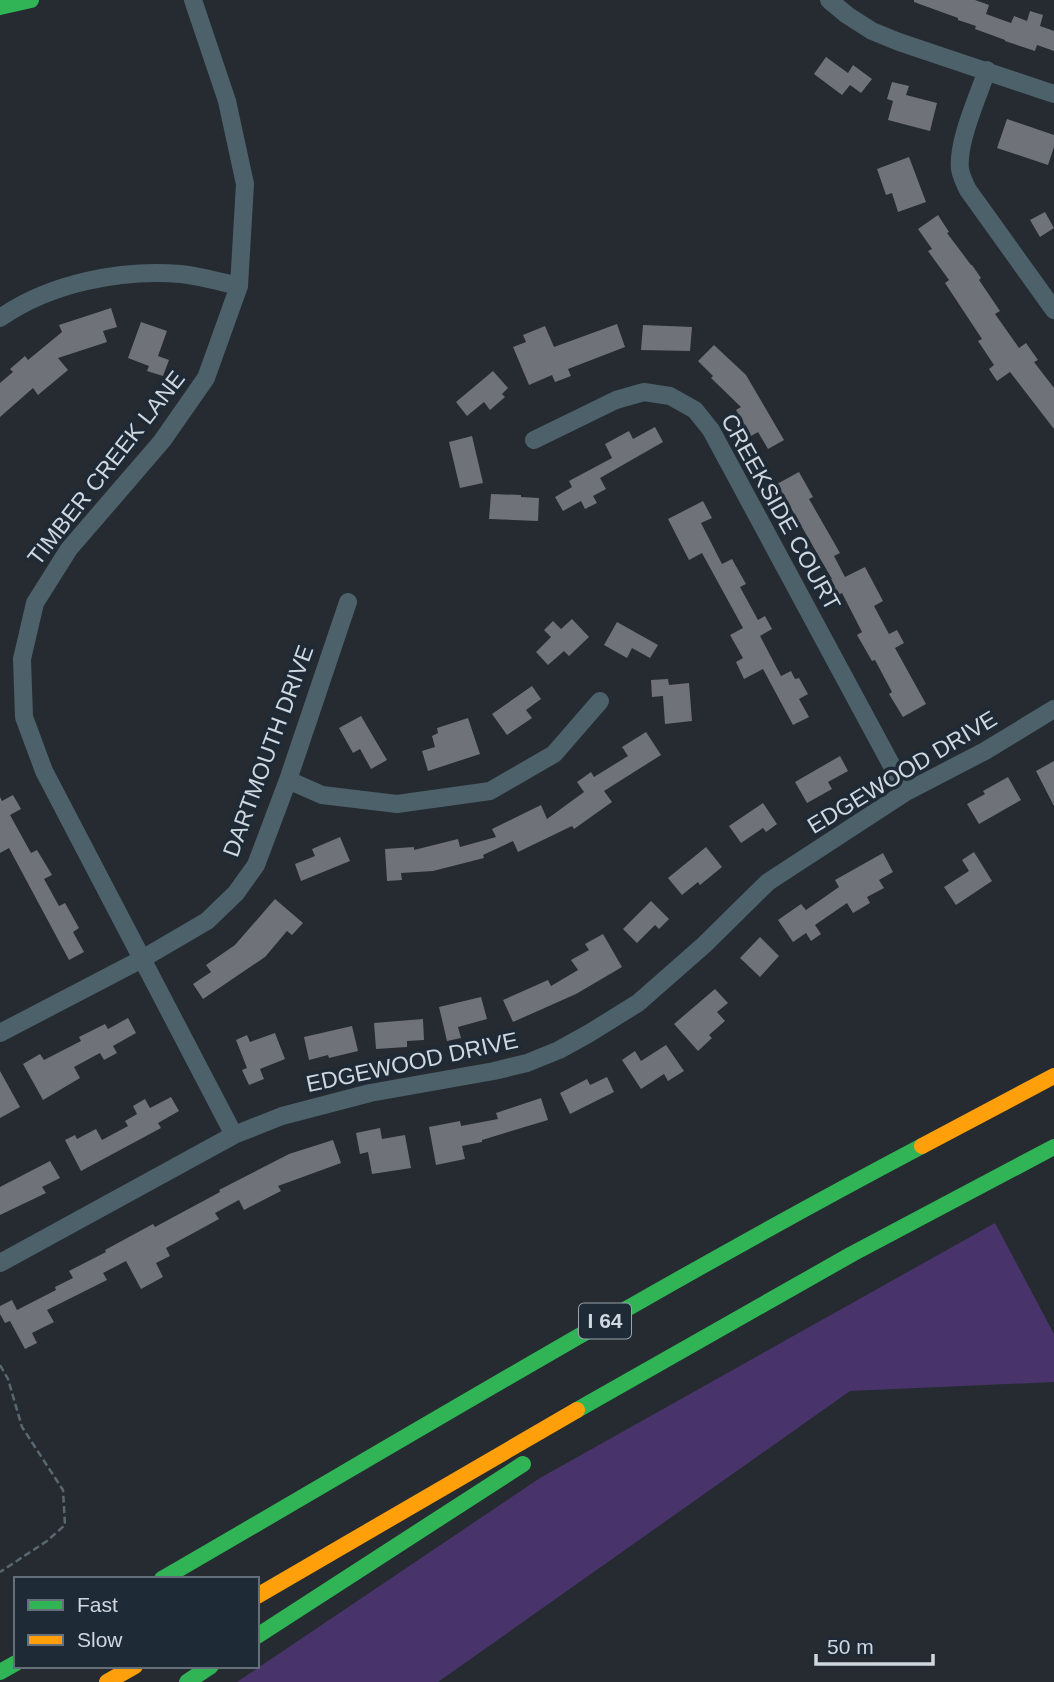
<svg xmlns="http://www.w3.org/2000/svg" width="1054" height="1682" font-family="Helvetica,sans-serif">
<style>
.green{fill:#48346a}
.building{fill:#6f7279}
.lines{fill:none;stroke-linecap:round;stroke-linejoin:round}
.path{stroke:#59686f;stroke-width:2.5;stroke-dasharray:7 3.5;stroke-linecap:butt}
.street{stroke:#4c616a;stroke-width:18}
.fast{stroke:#30b455;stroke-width:16}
.slow{stroke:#ff9f0a;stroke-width:16}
.labels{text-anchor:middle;stroke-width:7;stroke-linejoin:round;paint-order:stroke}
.shield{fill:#1f2a37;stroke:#9aa3ad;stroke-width:2}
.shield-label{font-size:21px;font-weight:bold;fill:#cfd7df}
.street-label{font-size:23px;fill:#cfd7df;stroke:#1f2a37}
</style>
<rect width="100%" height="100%" fill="#252b31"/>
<path class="green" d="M 995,1223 L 1054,1334 L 1054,1382 L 850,1391 L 438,1682 L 237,1682 L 540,1478 Z"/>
<path class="building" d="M 914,0 L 975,0 L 989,5 L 986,14 L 1011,23 L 1014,16 L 1027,21 L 1030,11 L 1043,15 L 1040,26 L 1054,31 L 1054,51 L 1037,45 L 1035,51 L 1005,41 L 1005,40 L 975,29 L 976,26 L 958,20 L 958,18 L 914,2 Z
M 826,57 L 848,73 L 853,65 L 872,79 L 861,93 L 850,85 L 842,95 L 814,74 Z
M 892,82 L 909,86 L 906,95 L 937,103 L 930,131 L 888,120 L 893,101 L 887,99 Z
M 1007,119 L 1054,135 L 1054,147 L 1048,165 L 997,148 Z
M 909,157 L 926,202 L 898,212 L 892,193 L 886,195 L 877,169 Z
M 1045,212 L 1054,228 L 1040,237 L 1030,220 Z
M 938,215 L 949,232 L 947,233 L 971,265 L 972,265 L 981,278 L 979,280 L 1000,311 L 995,314 L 1019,348 L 1026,343 L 1038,360 L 1034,362 L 1054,388 L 1054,429 L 1010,372 L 997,381 L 989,369 L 994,365 L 978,341 L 982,339 L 945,283 L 949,280 L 928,251 L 932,249 L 918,229 Z
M 111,308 L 117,327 L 103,331 L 107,342 L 58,358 L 68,370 L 38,395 L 33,388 L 0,417 L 0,383 L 13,372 L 10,369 L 25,356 L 28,360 L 62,332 L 59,325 Z
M 141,322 L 167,331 L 158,356 L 169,360 L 163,376 L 147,371 L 149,366 L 128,358 Z
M 617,324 L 625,347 L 568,369 L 571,376 L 555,382 L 552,375 L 529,385 L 513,347 L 526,342 L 523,335 L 545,326 L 554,347 Z
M 643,325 L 692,327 L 690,351 L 641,350 Z
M 714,345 L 746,375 L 784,440 L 768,449 L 758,432 L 751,436 L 736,410 L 741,407 L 711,378 L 713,376 L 698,361 Z
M 493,371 L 508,388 L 502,394 L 505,397 L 490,410 L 484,402 L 467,416 L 456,402 Z
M 655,427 L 663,442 L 600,478 L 606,489 L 593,496 L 597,503 L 585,509 L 581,501 L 563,511 L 555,497 L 572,487 L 569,481 L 612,458 L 605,444 L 629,431 L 633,439 Z
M 472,436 L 483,483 L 460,488 L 449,442 Z
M 799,472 L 813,497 L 809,499 L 840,553 L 834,556 L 845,577 L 865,567 L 883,601 L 874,606 L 889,634 L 897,630 L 904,643 L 895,648 L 926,704 L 903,717 L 889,694 L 892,692 L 875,660 L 872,661 L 857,635 L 862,632 L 842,593 L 836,596 L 828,581 L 832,579 L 777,484 Z
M 491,494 L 521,495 L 521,497 L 539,498 L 538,521 L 489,519 Z
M 703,501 L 712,518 L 701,523 L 722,564 L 732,559 L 746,584 L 740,587 L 758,620 L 765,616 L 772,629 L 760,636 L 781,676 L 791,671 L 795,679 L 799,678 L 808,694 L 799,699 L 809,717 L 793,725 L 763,669 L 744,679 L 736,662 L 743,658 L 730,635 L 743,628 L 702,553 L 689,560 L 668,519 Z
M 572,619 L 589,637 L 569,656 L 564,651 L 548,665 L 536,652 L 551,637 L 544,630 L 553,621 L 561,629 Z
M 617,622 L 658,645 L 650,658 L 632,648 L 627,658 L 604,645 Z
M 668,679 L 669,685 L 689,683 L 692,721 L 665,724 L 663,696 L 652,697 L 651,680 Z
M 532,686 L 541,699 L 526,710 L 532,718 L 507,735 L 492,714 Z
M 361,716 L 387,760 L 371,769 L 360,749 L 353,753 L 339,728 Z
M 468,718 L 480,754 L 428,771 L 422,751 L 435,747 L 432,736 L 438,733 L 437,728 Z
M 646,732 L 661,755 L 604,791 L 612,802 L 574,829 L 572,826 L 518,852 L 513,841 L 483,855 L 484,858 L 433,871 L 401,873 L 402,880 L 387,881 L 385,849 L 414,847 L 414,850 L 458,839 L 460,847 L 496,837 L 492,829 L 541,805 L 547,819 L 584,792 L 577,782 L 591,772 L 594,777 L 628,756 L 622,747 Z
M 840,756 L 848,771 L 828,782 L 832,789 L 807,803 L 795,782 Z
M 1054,761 L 1054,806 L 1036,771 Z
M 1008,777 L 1021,800 L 979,824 L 967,804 L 985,794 L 983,791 Z
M 13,795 L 21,809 L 10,815 L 31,853 L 37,850 L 52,875 L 44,879 L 59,906 L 65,903 L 79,928 L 73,932 L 84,952 L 69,960 L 9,848 L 0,853 L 0,797 L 2,801 Z
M 763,803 L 777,824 L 766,832 L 763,828 L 741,843 L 729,826 Z
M 340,837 L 350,861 L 301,881 L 295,864 L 315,856 L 312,849 Z
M 706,847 L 722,867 L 700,885 L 698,882 L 682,895 L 668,878 Z
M 974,852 L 992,881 L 956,905 L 944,887 L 969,871 L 962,860 Z
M 883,853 L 893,872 L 879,880 L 884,888 L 867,897 L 870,903 L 853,913 L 847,903 L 815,925 L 821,934 L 811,941 L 806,933 L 793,942 L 778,920 L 801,904 L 806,910 L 839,887 L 835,880 Z
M 275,899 L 303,923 L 292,935 L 287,931 L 265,957 L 203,999 L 193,984 L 211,972 L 206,965 L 235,945 Z
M 651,901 L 669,919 L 659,929 L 655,925 L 637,943 L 623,929 Z
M 603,934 L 622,967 L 576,994 L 513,1022 L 503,1000 L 548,980 L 551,986 L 578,970 L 571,960 L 589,950 L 585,944 Z
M 760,937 L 779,956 L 760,977 L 740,958 Z
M 715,989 L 728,1003 L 717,1012 L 725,1021 L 709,1035 L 712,1038 L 698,1051 L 674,1024 Z
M 481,997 L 487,1019 L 458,1027 L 461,1038 L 447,1041 L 439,1007 Z
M 128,1018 L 136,1033 L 113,1046 L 117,1053 L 104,1060 L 100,1053 L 74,1067 L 80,1078 L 43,1100 L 23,1064 L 40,1054 L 44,1060 L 81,1041 L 79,1037 L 105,1024 L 108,1029 Z
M 423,1019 L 424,1040 L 407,1041 L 407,1047 L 376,1049 L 374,1023 Z
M 352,1026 L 358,1051 L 329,1058 L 328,1055 L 309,1060 L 304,1037 Z
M 275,1033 L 285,1059 L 260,1069 L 264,1079 L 249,1085 L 242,1070 L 247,1068 L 236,1040 L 247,1035 L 250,1042 Z
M 666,1045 L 684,1071 L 668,1081 L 664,1074 L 641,1089 L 622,1060 L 635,1051 L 641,1061 Z
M 0,1071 L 20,1107 L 0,1118 Z
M 607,1077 L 614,1092 L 570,1114 L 560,1093 L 587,1079 L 590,1085 Z
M 171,1097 L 179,1111 L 158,1123 L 161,1128 L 81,1171 L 65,1140 L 75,1135 L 77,1139 L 96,1129 L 102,1140 L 128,1126 L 125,1121 L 137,1114 L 133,1106 L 145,1099 L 150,1108 Z
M 541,1098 L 548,1120 L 482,1140 L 482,1142 L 462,1146 L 465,1159 L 436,1165 L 429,1127 L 460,1121 L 461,1126 L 498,1119 L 496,1113 Z
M 380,1128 L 382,1139 L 405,1135 L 411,1168 L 372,1174 L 368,1152 L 360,1154 L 356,1133 Z
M 333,1140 L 341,1163 L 278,1186 L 281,1191 L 244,1210 L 239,1200 L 215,1213 L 219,1219 L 166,1248 L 170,1256 L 156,1263 L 163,1277 L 141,1289 L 126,1261 L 103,1273 L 107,1280 L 47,1310 L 54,1322 L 32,1333 L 37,1343 L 25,1349 L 10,1321 L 5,1323 L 0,1314 L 0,1306 L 12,1300 L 17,1310 L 56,1290 L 55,1287 L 73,1278 L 69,1271 L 106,1252 L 105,1250 L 153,1224 L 155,1227 L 220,1192 L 219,1190 L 289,1154 Z
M 50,1161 L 60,1178 L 42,1187 L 46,1193 L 0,1215 L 0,1187 Z"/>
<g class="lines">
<path class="path" d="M 0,1365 L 8,1379 L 22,1427 L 63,1490 L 65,1525 L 47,1541 L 0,1572"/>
<path class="street" d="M 193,0 L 227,101 L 245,184 L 239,286 L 206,378 L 162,441 L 69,549 L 35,603 L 22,659 L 24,717 L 44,771 L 234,1135
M 829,0 L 847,15 L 872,31 L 899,42 L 1054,94
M 987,70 C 978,97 957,142 960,169 C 961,176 965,184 968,190 L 1054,310
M 0,318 C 50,283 121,269 181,274 C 200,276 220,282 239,286
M 534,440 L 616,400 L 644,392 L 670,396 L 695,410 L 711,430 L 906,792
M 288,780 L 322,795 L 397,804 L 490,791 L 554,754 L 600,701
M 0,1033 L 142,959 L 207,921 L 236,893 L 256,865 L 288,780 L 348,602
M 0,1263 L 234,1135 L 282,1116 L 370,1093 L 494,1071 L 527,1063 L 559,1050 L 588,1034 L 638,1003 L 704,945 L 768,882 L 906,792 L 985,751 L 1054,709"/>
<path class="fast" d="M 0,7 L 31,0
M 577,1410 L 852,1254 L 1054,1147
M 162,1579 C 414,1433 664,1282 922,1146
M 257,1636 L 523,1464
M 0,1672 L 16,1663
M 187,1682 L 211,1666"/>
<path class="slow" d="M 922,1146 L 1054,1076
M 257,1596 L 577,1410
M 107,1682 L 135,1666"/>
</g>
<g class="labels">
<rect class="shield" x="579" y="1303.5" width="52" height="35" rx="5"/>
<g class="shield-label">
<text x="605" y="1328">I 64</text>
</g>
<g class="street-label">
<text transform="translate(106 468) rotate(-52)" y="8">TIMBER CREEK LANE</text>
<text transform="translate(781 512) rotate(61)" y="8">CREEKSIDE COURT</text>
<text transform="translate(268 751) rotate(-70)" y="8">DARTMOUTH DRIVE</text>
<text transform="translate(902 772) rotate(-31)" y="8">EDGEWOOD DRIVE</text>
<text transform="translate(412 1062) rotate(-12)" y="8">EDGEWOOD DRIVE</text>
</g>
</g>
<rect x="14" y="1577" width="245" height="91" fill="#1f2a37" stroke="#656f7a" stroke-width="2"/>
<rect x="28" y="1600" width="35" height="10" fill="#30b455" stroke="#656f7a" stroke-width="2"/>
<text x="77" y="1612" font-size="21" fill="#cfd7df">Fast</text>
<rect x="28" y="1635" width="35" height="10" fill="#ff9f0a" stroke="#656f7a" stroke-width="2"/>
<text x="77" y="1647" font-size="21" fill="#cfd7df">Slow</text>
<path d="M816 1654v10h117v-10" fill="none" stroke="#cfd7df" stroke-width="3.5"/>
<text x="827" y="1654" font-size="21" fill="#cfd7df" stroke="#1f2a37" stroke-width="5" paint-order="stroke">50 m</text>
</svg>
